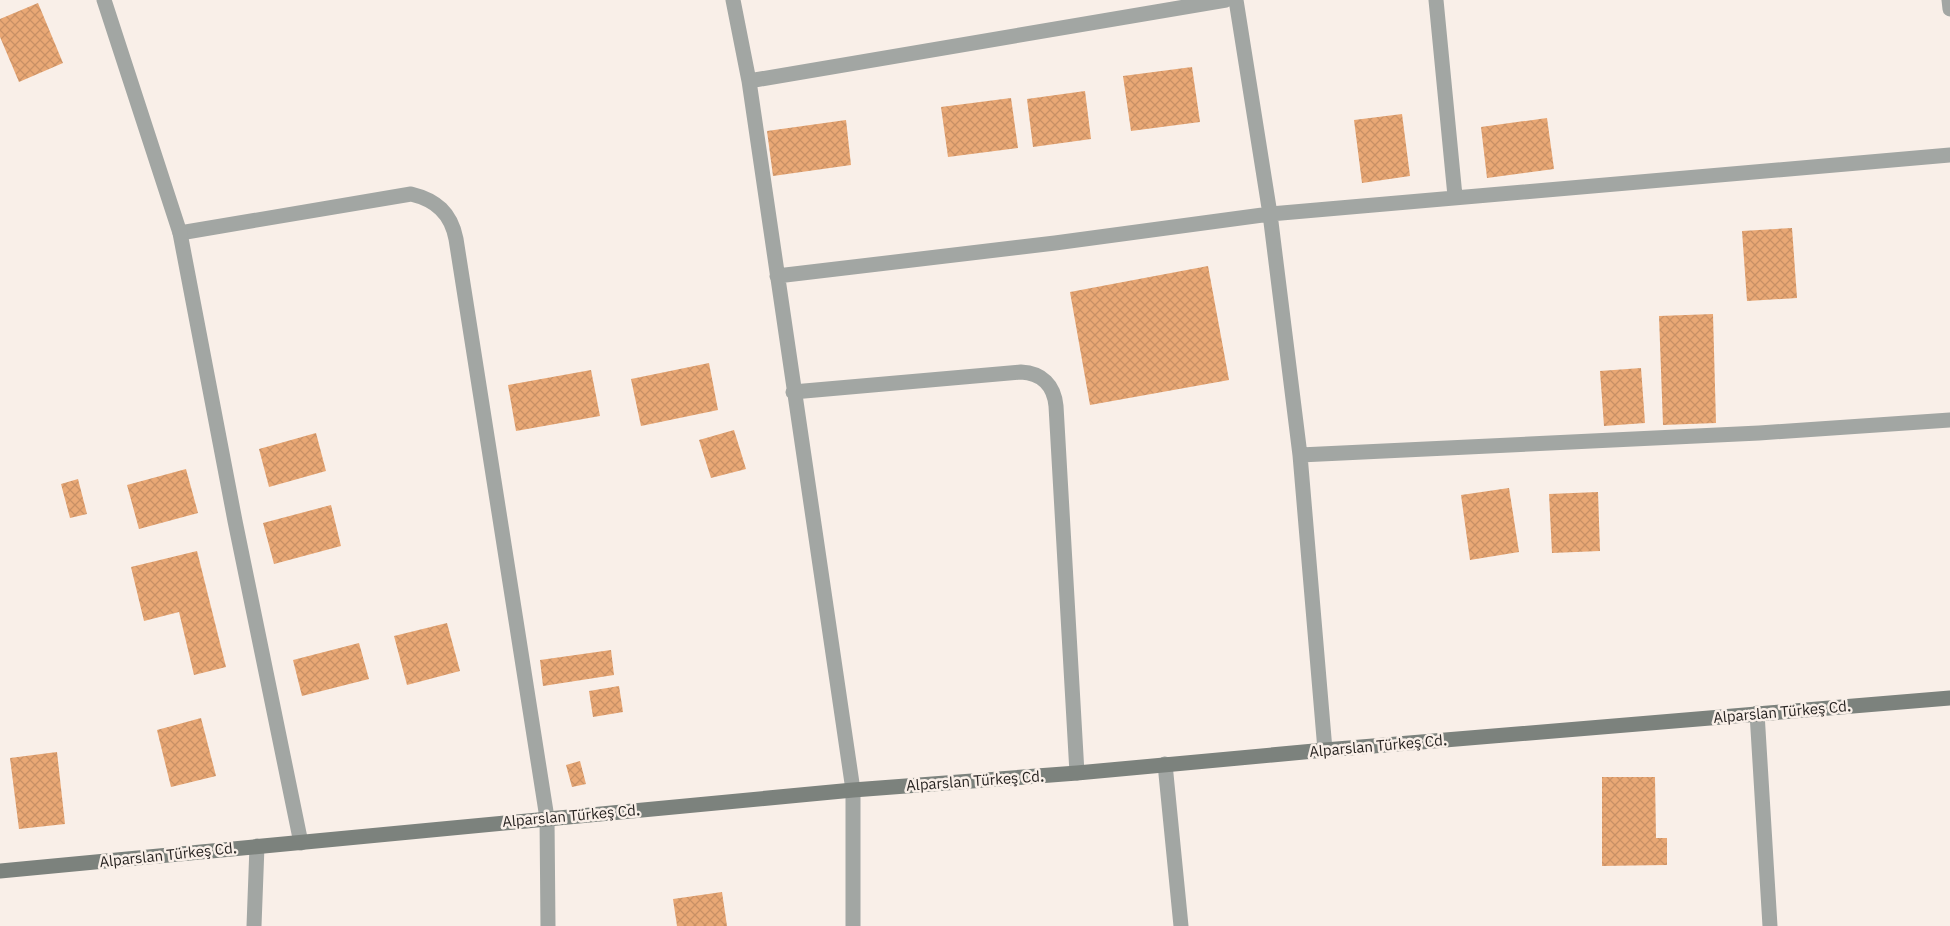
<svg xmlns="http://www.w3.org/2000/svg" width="1950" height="926" font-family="'IBM Plex Sans',sans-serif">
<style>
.building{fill:url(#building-cross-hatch)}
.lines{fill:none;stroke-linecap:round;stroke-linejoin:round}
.lane{stroke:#a2a6a3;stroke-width:15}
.street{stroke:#a2a6a3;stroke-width:15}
.secondary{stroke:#7c827d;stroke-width:15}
.labels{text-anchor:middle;stroke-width:5;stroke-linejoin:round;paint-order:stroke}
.street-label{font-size:15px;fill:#272321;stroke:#f9efe8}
</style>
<defs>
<pattern id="building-cross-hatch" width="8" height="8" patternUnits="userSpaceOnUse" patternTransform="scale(1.25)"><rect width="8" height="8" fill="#e9a875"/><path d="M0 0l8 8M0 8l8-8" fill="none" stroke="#c89065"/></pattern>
</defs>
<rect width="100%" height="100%" fill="#f9efe8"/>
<path class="building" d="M 38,3 L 63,63 L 19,82 L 0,37 L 0,19 Z
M 1192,67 L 1200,122 L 1131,131 L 1123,76 Z
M 1085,91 L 1091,139 L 1033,147 L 1027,99 Z
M 1011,98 L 1018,148 L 948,157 L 941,107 Z
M 1402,114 L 1410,176 L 1362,183 L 1354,120 Z
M 1547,118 L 1554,169 L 1487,178 L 1481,127 Z
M 846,120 L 851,165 L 773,176 L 767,131 Z
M 1792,228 L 1797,298 L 1747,301 L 1742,231 Z
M 1208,266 L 1229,380 L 1090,405 L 1070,292 Z
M 1713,314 L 1716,423 L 1663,425 L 1659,316 Z
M 709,363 L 718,410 L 641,426 L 631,379 Z
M 1641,368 L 1645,423 L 1604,426 L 1600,371 Z
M 591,370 L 600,416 L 516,431 L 508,385 Z
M 734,430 L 746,469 L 711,478 L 699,440 Z
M 316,433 L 326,471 L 269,487 L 259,449 Z
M 186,469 L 198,513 L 139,529 L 127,485 Z
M 78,479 L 87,514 L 70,518 L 61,484 Z
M 1509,488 L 1519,552 L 1470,560 L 1461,495 Z
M 1598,492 L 1600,551 L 1552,553 L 1549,494 Z
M 331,505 L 341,546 L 274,564 L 263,523 Z
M 197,551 L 226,667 L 194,675 L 179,612 L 144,621 L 131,567 Z
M 447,623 L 460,671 L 407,685 L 394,636 Z
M 359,643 L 369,679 L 302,696 L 293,660 Z
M 611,650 L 614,675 L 543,686 L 540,660 Z
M 619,686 L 623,712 L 593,717 L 589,691 Z
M 201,718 L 216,776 L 171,787 L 157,730 Z
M 57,752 L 65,824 L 19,829 L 10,758 Z
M 580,761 L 586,784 L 572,787 L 566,765 Z
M 1602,777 L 1655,777 L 1656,838 L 1667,838 L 1667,865 L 1602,866 Z
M 722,892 L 727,926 L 677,926 L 673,899 Z"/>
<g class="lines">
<path class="lane" d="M 180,233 L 411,194 C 436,200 451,213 456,239 L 547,818"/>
<path class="street" d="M 104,0 L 180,233 L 235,521 L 301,843
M 733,0 L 749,81 L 853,790 L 853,926
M 1236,0 L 1270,214 L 1300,455 L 1325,750
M 1436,0 L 1455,196
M 1949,0 L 1950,9
M 749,81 L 1226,0
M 777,276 L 1055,243 L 1270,214 L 1950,155
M 793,392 L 1021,372 C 1042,373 1054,385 1056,406 L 1077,773
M 1300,455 L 1759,433 L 1950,420
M 1757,713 L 1770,926
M 1165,764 L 1181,926
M 547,818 L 548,926
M 254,926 L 257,846"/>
<path class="secondary" d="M 0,871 L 853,790 L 1077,773 L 1325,750 L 1950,698"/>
</g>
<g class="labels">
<g class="street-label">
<text transform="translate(1782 712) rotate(-5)" y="5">Alparslan Türkeş Cd.</text>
<text transform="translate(1378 746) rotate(-5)" y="5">Alparslan Türkeş Cd.</text>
<text transform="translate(975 781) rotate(-4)" y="5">Alparslan Türkeş Cd.</text>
<text transform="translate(571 816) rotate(-5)" y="5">Alparslan Türkeş Cd.</text>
<text transform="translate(168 855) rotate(-6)" y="5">Alparslan Türkeş Cd.</text>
</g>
</g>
</svg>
